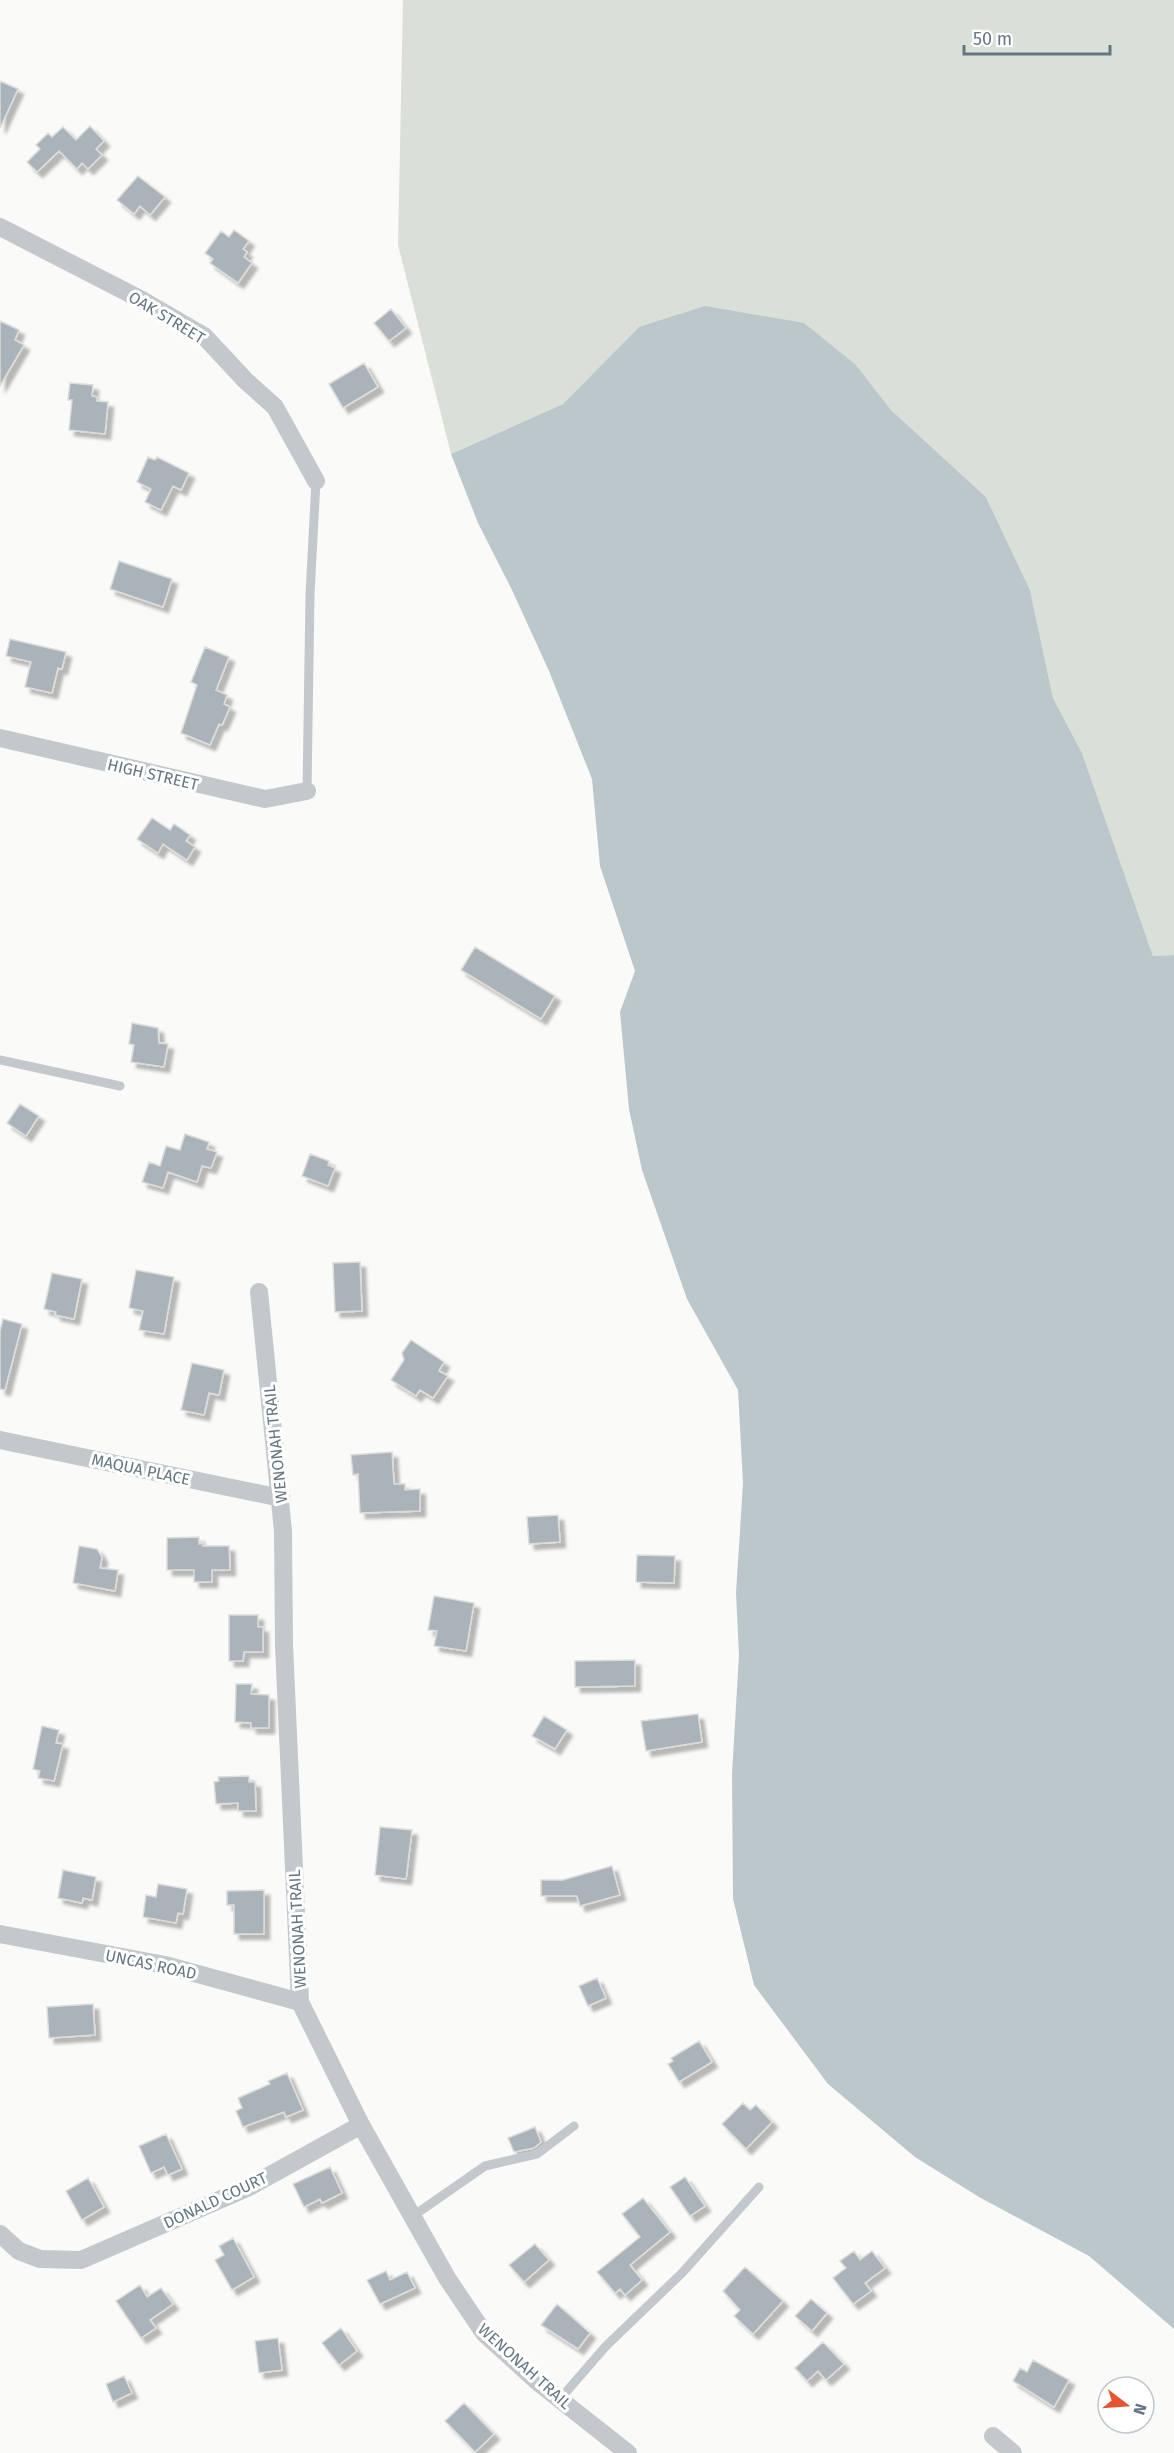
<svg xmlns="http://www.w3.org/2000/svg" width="1174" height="2453" font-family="'Fira Sans',sans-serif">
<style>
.green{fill:#dadfd7}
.water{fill:#bbc7cb}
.building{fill:#aab3b9;stroke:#dcdcda;stroke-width:1.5;filter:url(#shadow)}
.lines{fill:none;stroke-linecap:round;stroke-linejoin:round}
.lane{stroke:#c3c8cc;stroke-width:9}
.street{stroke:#c3c8cc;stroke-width:18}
.labels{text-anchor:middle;stroke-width:6;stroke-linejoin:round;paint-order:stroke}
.street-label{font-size:16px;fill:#657683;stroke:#fff}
</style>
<defs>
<filter id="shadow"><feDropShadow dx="5.5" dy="5.5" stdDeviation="1.5" flood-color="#0004"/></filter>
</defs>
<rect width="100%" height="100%" fill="#fafaf8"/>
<path class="green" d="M 403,0 L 1174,0 L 1174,955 L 1153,956 L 1082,753 L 1053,698 L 1030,590 L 986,497 L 891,410 L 856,365 L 639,327 L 563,404 L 451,454 L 398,245 Z"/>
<path class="water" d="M 705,306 L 804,323 L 856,365 L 891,410 L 986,497 L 1030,590 L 1053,698 L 1082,753 L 1153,956 L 1174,955 L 1174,2329 L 1089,2256 L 979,2197 L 915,2157 L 828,2084 L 754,1985 L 733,1899 L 732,1774 L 739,1655 L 736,1593 L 743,1483 L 738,1390 L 687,1299 L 642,1170 L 629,1109 L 620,1012 L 635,971 L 600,866 L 592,779 L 549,671 L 512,590 L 478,523 L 451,454 L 563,404 L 639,327 Z"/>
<path class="building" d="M 0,81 L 18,89 L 0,128 Z
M 90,126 L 104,141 L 96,149 L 102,155 L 88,169 L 82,163 L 77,169 L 59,151 L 37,172 L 27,162 L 40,149 L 36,145 L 48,133 L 52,137 L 63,127 L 76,140 Z
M 138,176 L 165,197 L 150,215 L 140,206 L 134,214 L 117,200 Z
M 234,230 L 249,241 L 243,249 L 247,252 L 244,257 L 252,263 L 238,283 L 210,263 L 213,259 L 205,253 L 221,231 L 229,237 Z
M 391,309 L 406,328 L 389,341 L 374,323 Z
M 0,321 L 19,330 L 15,340 L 24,345 L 0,386 Z
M 364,363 L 378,387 L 343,408 L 329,384 Z
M 70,383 L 93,385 L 92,396 L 97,397 L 97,401 L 108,402 L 105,434 L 69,430 L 72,400 L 68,400 Z
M 148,457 L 155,460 L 157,457 L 189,473 L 181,490 L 173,486 L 161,510 L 145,502 L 151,489 L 137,482 Z
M 119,561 L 172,579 L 163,607 L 110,589 Z
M 10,639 L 66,652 L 62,669 L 58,668 L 52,693 L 25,687 L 31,662 L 6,656 Z
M 205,647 L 229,657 L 216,690 L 227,695 L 224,704 L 230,707 L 222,725 L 219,724 L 210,745 L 181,733 L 197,685 L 191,682 Z
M 152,818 L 170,830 L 174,824 L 190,835 L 186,841 L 195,847 L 187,860 L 163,844 L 158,853 L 137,839 Z
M 475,947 L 555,996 L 541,1019 L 461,970 Z
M 132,1023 L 158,1028 L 159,1043 L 168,1044 L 164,1067 L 131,1062 L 134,1045 L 129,1044 Z
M 20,1104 L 39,1116 L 26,1136 L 7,1123 Z
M 185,1134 L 209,1142 L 207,1149 L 217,1152 L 211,1168 L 202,1166 L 197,1182 L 168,1172 L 163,1188 L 142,1182 L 149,1162 L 160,1166 L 166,1146 L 180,1150 Z
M 310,1154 L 329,1161 L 328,1165 L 335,1168 L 328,1186 L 302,1176 Z
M 360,1262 L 362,1311 L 335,1312 L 333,1263 Z
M 136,1270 L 174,1277 L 164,1334 L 139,1330 L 143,1311 L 129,1308 Z
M 52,1273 L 82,1279 L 74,1319 L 55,1315 L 56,1312 L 44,1309 Z
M 3,1319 L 22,1324 L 5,1390 L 0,1389 L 0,1331 Z
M 411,1340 L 444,1362 L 439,1371 L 448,1376 L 433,1398 L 420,1390 L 416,1396 L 391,1380 L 404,1360 L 402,1353 Z
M 192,1363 L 224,1370 L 219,1395 L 209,1393 L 204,1415 L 181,1410 Z
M 392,1452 L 394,1484 L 405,1484 L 405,1490 L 420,1489 L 420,1511 L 360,1513 L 358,1474 L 353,1475 L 351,1455 Z
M 558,1515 L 560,1542 L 529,1544 L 527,1517 Z
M 199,1537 L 199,1544 L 203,1543 L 203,1546 L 229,1546 L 230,1570 L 212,1570 L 212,1582 L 194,1582 L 194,1570 L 167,1570 L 167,1538 Z
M 79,1546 L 97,1549 L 102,1557 L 100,1568 L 118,1570 L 115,1591 L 73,1583 Z
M 637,1555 L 675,1556 L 674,1583 L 636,1582 Z
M 434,1596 L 474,1603 L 466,1651 L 434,1646 L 437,1631 L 428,1630 Z
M 229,1615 L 258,1615 L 258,1627 L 263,1627 L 263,1652 L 244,1652 L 243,1661 L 229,1661 Z
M 635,1660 L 635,1686 L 575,1687 L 575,1661 Z
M 236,1684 L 252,1684 L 251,1694 L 269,1695 L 269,1728 L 251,1728 L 251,1723 L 235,1722 Z
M 698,1714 L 702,1742 L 646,1751 L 641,1721 Z
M 544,1716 L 567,1730 L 555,1749 L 532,1736 Z
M 42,1726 L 59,1730 L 56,1743 L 63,1744 L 54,1781 L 38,1778 L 40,1771 L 33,1769 Z
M 249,1776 L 249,1782 L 255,1782 L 256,1811 L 238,1811 L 238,1803 L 216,1804 L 214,1782 L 219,1781 L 218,1777 Z
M 380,1827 L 412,1830 L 406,1879 L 375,1875 Z
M 612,1866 L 620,1895 L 580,1906 L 577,1896 L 541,1896 L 541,1880 L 563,1880 Z
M 63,1870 L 96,1877 L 92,1900 L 83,1898 L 82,1903 L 58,1898 Z
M 158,1884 L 187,1889 L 183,1914 L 178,1913 L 176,1923 L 143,1917 L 146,1895 L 156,1897 Z
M 264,1890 L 264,1934 L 234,1934 L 234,1905 L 227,1905 L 227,1891 Z
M 597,1978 L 606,1998 L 588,2006 L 579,1986 Z
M 93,2004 L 95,2035 L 49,2038 L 47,2007 Z
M 699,2041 L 712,2062 L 679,2082 L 668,2064 L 673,2061 L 671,2058 Z
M 287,2073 L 303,2110 L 286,2117 L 284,2112 L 243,2127 L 236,2111 L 242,2108 L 238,2098 L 270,2084 L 268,2081 Z
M 743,2103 L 750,2110 L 756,2105 L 772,2122 L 746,2149 L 722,2124 Z
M 535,2127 L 541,2142 L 534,2148 L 514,2152 L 508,2138 Z
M 166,2134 L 182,2169 L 168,2175 L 164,2167 L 151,2173 L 139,2146 Z
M 330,2167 L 342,2193 L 322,2203 L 320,2199 L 304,2207 L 293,2184 Z
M 685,2177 L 705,2206 L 690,2216 L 670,2187 Z
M 88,2178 L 104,2207 L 82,2220 L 66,2191 Z
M 643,2198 L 670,2232 L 630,2265 L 642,2280 L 625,2295 L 620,2289 L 615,2293 L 597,2272 L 640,2237 L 622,2214 Z
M 233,2238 L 254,2277 L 232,2290 L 215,2260 L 224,2255 L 219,2246 Z
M 535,2244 L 549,2260 L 524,2282 L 509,2265 Z
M 854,2251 L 860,2260 L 872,2251 L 885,2268 L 865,2283 L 871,2291 L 853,2304 L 833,2278 L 846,2268 L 840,2261 Z
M 745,2267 L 783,2301 L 753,2334 L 734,2316 L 740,2310 L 723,2291 Z
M 386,2271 L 390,2280 L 407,2272 L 415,2288 L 380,2304 L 367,2280 Z
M 140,2285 L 147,2297 L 161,2288 L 173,2304 L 150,2320 L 156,2328 L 141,2338 L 116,2301 Z
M 811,2299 L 827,2313 L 812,2331 L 795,2316 Z
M 557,2304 L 590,2333 L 578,2349 L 541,2325 Z
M 341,2328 L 357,2351 L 339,2365 L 322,2343 Z
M 278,2338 L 282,2370 L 259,2373 L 255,2341 Z
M 823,2342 L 844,2364 L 826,2380 L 818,2371 L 807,2381 L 795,2368 Z
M 1033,2360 L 1069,2380 L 1054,2407 L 1013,2381 L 1020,2368 L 1027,2372 Z
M 124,2376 L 132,2393 L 113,2402 L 106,2384 Z
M 464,2403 L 494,2434 L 475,2452 L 445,2421 Z"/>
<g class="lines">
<path class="lane" d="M 307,791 L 310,594 L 316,481
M 0,1060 L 120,1086
M 413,2216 L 485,2166 L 537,2154 L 574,2126
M 560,2399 L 606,2346 L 682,2273 L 759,2187"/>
<path class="street" d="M 0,227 L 142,300 L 204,336 L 245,380 L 275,407 L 316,481
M 0,738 L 265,799 L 307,791
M 259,1292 L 283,1531 L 284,1645 L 300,2002 L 361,2125 L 447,2278 L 484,2333 L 539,2383 L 628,2453
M 0,1440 L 281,1498
M 0,1934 L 165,1965 L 300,2002
M 0,2234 L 19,2251 L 40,2259 L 81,2260 L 247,2188 L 361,2125
M 993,2436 L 1013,2453"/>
</g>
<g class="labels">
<g class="street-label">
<text transform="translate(167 317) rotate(31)" y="6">OAK STREET</text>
<text transform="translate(153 774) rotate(13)" y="6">HIGH STREET</text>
<text transform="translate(275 1444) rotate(-96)" y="6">WENONAH TRAIL</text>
<text transform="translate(141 1469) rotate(12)" y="6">MAQUA PLACE</text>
<text transform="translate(297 1929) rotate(-93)" y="6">WENONAH TRAIL</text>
<text transform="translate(151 1964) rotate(12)" y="6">UNCAS ROAD</text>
<text transform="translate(215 2200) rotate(-25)" y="6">DONALD COURT</text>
<text transform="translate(525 2366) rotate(42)" y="6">WENONAH TRAIL</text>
</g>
</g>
<g transform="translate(1126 2405) rotate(107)"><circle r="28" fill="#ffffff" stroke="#c1c8cd" stroke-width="1.5"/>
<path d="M0-4.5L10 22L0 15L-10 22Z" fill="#e4572e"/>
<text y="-9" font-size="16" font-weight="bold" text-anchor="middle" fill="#657683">N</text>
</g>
<path d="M964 45v9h146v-9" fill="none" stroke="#657683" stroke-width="3"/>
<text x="973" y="45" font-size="18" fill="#657683" stroke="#ffffff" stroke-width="4.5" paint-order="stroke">50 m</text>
</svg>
